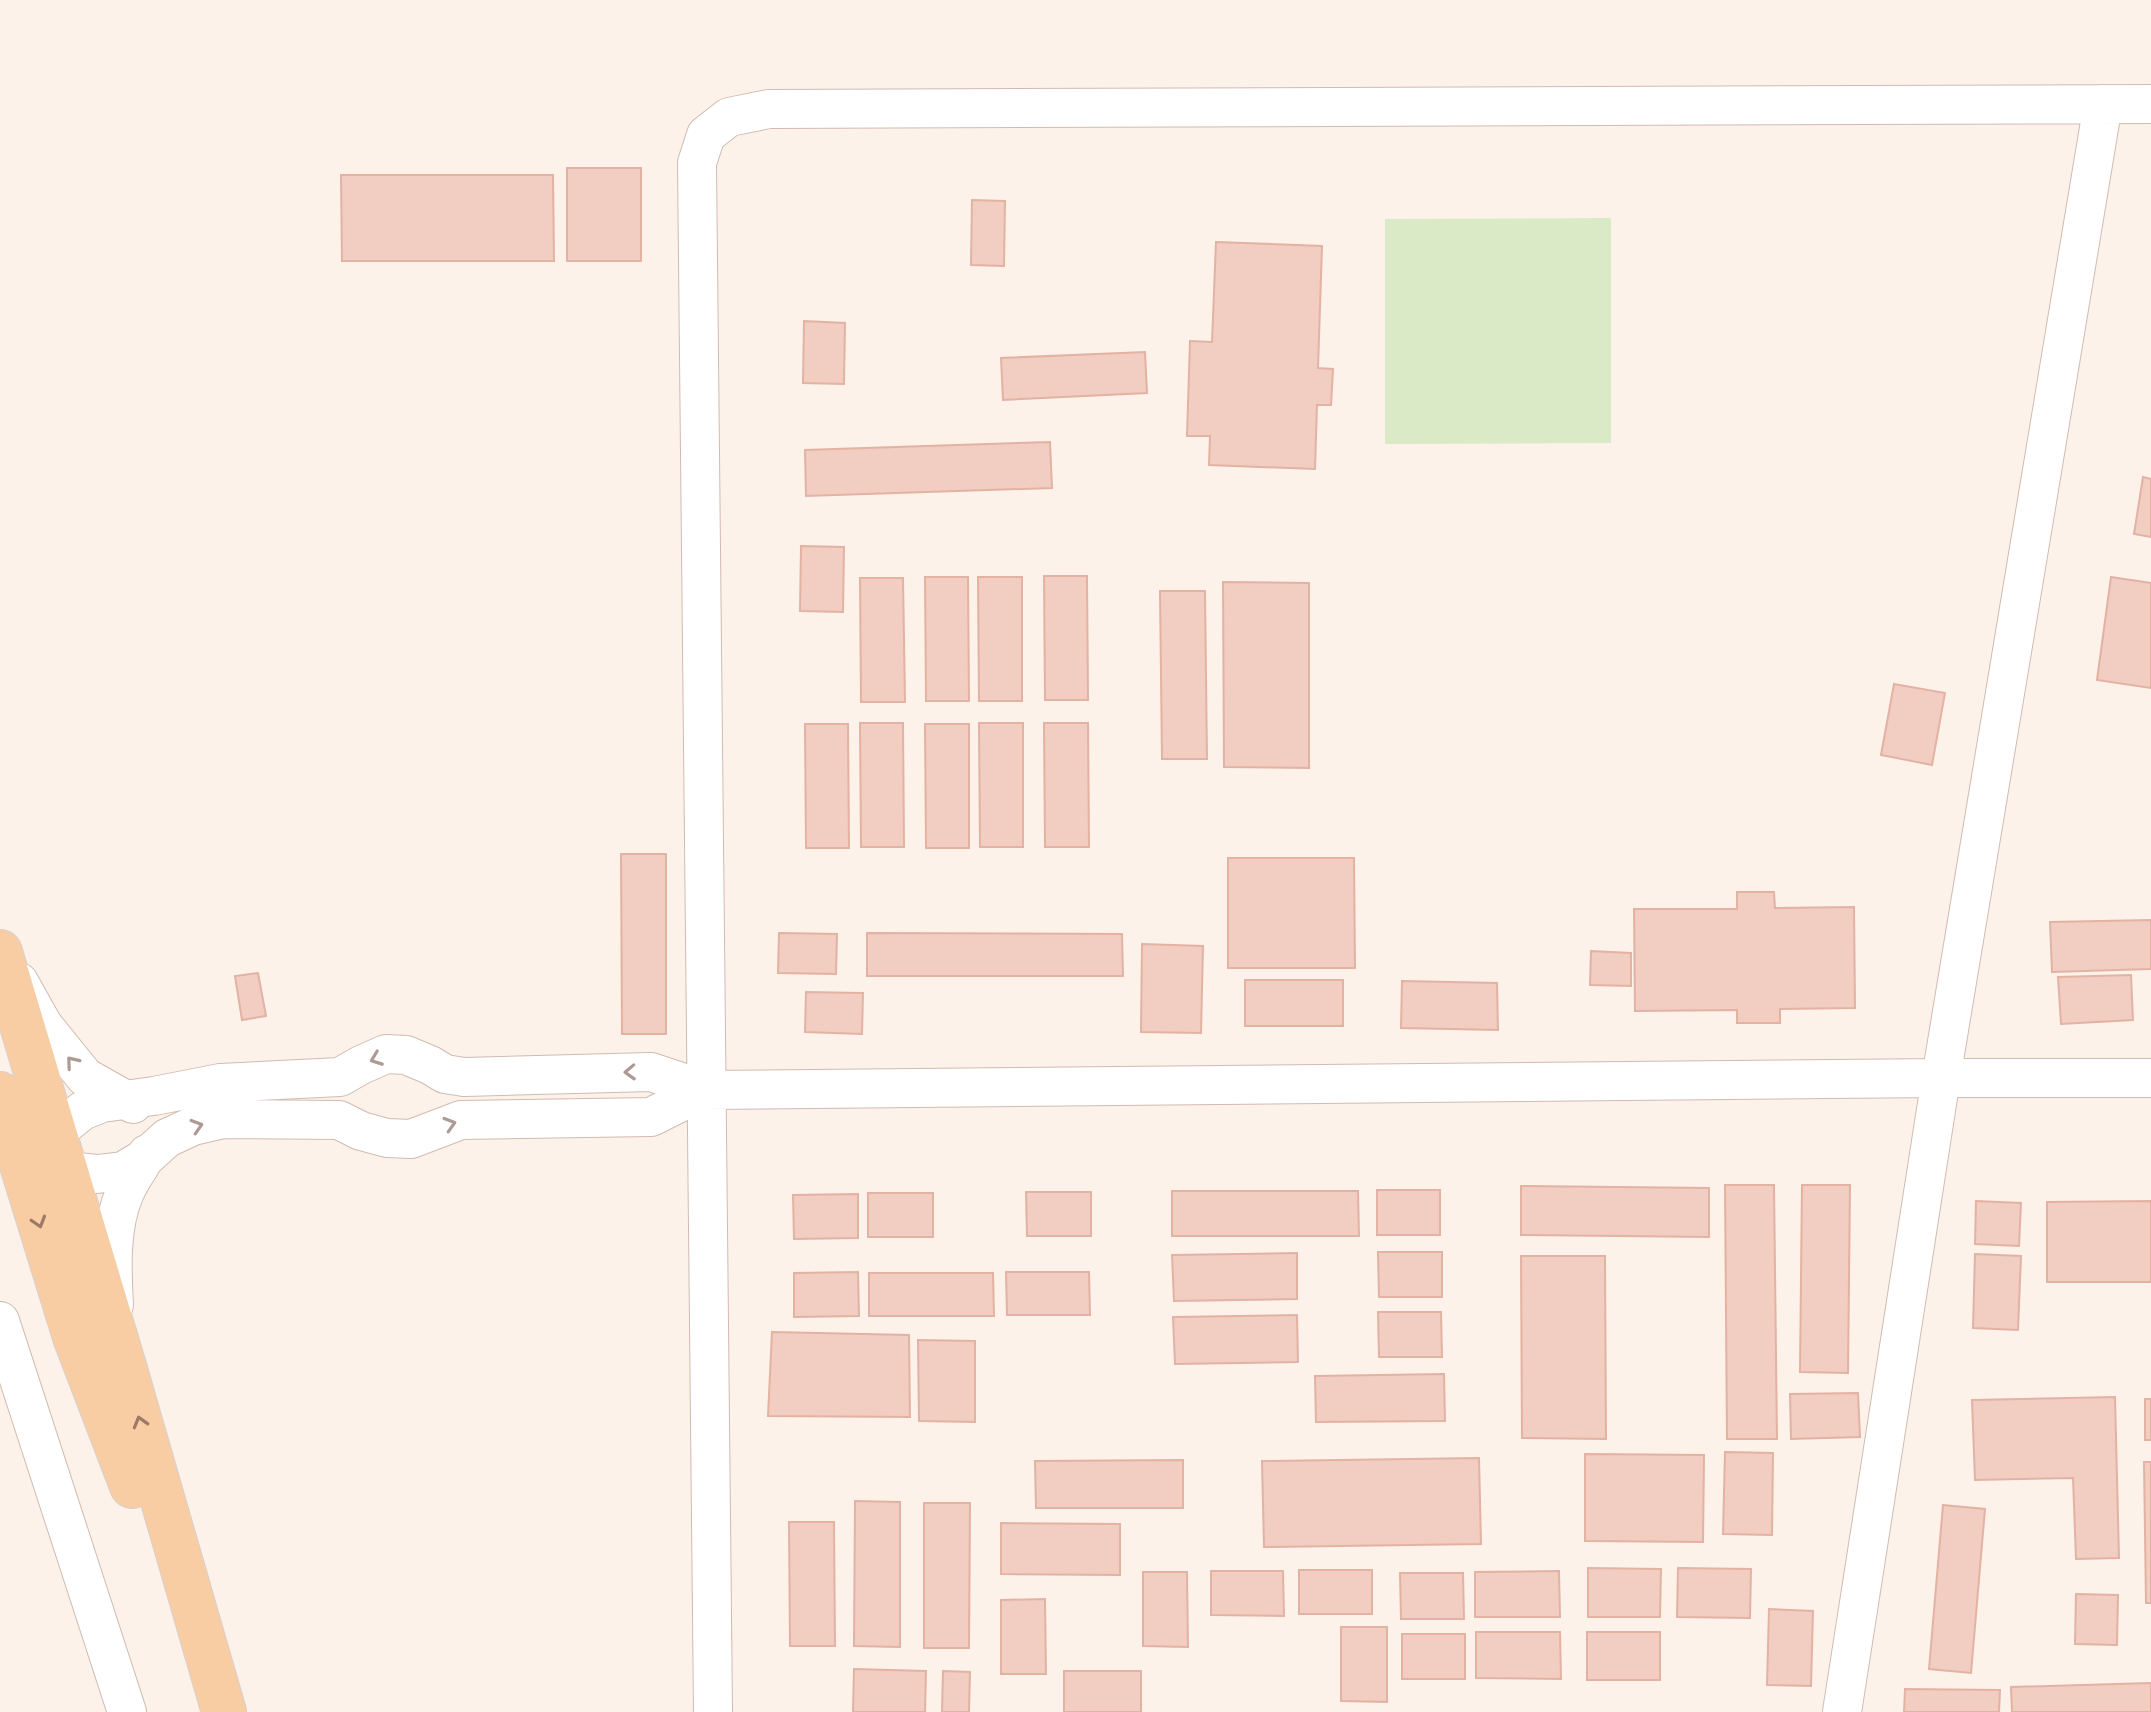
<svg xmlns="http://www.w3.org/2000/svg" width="2151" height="1712" font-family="Arial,sans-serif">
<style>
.green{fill:#daeac7}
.building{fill:#f1cdc2;stroke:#e3b2a2;stroke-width:2}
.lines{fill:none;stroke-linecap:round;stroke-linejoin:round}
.minor-casing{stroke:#d0bbb1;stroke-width:40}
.primary-casing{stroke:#d9d0cd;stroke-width:46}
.minor{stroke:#fff;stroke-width:38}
.primary{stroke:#f8cda4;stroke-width:44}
.oneway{stroke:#ad9a94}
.oneway2{stroke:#9d7a67}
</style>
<rect width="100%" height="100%" fill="#fcf2e9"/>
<path class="green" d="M 1611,218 L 1611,443 L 1385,444 L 1385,219 Z"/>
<path class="building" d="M 567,168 L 641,168 L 641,261 L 567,261 Z
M 341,175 L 553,175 L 554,261 L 342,261 Z
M 972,200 L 1005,201 L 1004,266 L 971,265 Z
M 1216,242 L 1322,246 L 1318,368 L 1333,369 L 1331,405 L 1317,405 L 1315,469 L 1209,465 L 1210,436 L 1187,436 L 1190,341 L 1212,342 Z
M 804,321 L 845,323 L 844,384 L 803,383 Z
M 1145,352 L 1147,393 L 1003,400 L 1001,358 Z
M 1050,442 L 1052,488 L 806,496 L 805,450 Z
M 2143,477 L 2151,479 L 2151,537 L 2134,534 Z
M 801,546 L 844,547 L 843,612 L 800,611 Z
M 1044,576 L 1087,576 L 1088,700 L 1045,700 Z
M 925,577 L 968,577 L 969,701 L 926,701 Z
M 978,577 L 1022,577 L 1022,701 L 979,701 Z
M 2111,577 L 2151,583 L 2151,688 L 2097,680 Z
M 860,578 L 903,578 L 905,702 L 861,702 Z
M 1223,582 L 1309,583 L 1309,768 L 1224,767 Z
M 1160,591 L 1205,591 L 1207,759 L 1162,759 Z
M 1894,684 L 1945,693 L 1932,765 L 1881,755 Z
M 860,723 L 903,723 L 904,847 L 861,847 Z
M 979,723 L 1023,723 L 1023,847 L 980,847 Z
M 1044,723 L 1088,723 L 1089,847 L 1045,847 Z
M 805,724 L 848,724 L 849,848 L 806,848 Z
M 925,724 L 969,724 L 969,848 L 926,848 Z
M 621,854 L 666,854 L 666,1034 L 622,1034 Z
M 1228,858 L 1354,858 L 1355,968 L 1228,968 Z
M 1737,892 L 1774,892 L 1775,908 L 1854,907 L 1855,1008 L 1780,1009 L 1780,1023 L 1737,1023 L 1737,1010 L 1635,1011 L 1634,909 L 1737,909 Z
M 2151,920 L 2151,969 L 2052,972 L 2050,922 Z
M 779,933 L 837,934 L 836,974 L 778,973 Z
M 867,933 L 1122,934 L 1123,976 L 867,976 Z
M 1142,944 L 1203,946 L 1201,1033 L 1141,1032 Z
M 1591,951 L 1631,953 L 1631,986 L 1590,985 Z
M 258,973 L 266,1016 L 242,1020 L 235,976 Z
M 2131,975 L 2133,1020 L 2061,1024 L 2058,977 Z
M 1245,980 L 1343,980 L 1343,1026 L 1245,1026 Z
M 1402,981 L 1497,983 L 1498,1030 L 1401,1028 Z
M 806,992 L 863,993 L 862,1034 L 805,1032 Z
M 1725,1185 L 1774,1185 L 1777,1439 L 1727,1439 Z
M 1802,1185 L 1850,1185 L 1848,1373 L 1800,1372 Z
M 1521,1186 L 1709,1188 L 1709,1237 L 1521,1235 Z
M 1377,1190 L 1440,1190 L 1440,1235 L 1377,1235 Z
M 1172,1191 L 1358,1191 L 1359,1236 L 1172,1236 Z
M 1026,1192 L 1091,1192 L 1091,1236 L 1027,1236 Z
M 868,1193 L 933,1193 L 933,1237 L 868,1237 Z
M 858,1194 L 858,1238 L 794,1239 L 793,1195 Z
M 1976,1201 L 2021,1203 L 2019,1246 L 1975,1244 Z
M 2151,1201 L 2151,1282 L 2047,1282 L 2047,1202 Z
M 1378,1252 L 1442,1252 L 1442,1297 L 1379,1297 Z
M 1297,1253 L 1297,1299 L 1174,1301 L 1172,1255 Z
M 1975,1254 L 2021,1256 L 2018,1330 L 1973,1328 Z
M 1521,1256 L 1605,1256 L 1606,1439 L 1522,1438 Z
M 858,1272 L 859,1316 L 794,1317 L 794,1273 Z
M 1006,1272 L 1089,1272 L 1090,1315 L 1007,1315 Z
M 869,1273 L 993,1273 L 994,1316 L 869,1316 Z
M 1378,1312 L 1441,1312 L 1442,1357 L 1379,1357 Z
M 1297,1315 L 1298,1362 L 1175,1364 L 1173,1317 Z
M 772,1332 L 909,1335 L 910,1417 L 768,1416 Z
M 918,1340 L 975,1341 L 975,1422 L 919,1421 Z
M 1444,1374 L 1445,1421 L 1316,1422 L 1315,1376 Z
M 1858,1393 L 1860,1437 L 1791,1439 L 1790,1394 Z
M 2115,1397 L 2119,1558 L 2076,1559 L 2073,1478 L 1975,1480 L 1972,1400 Z
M 2145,1399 L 2151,1399 L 2151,1440 L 2145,1440 Z
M 1725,1452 L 1773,1453 L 1772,1535 L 1723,1534 Z
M 1585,1454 L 1704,1455 L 1703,1542 L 1585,1541 Z
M 1479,1458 L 1481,1544 L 1264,1547 L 1262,1461 Z
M 1183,1460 L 1183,1508 L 1036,1508 L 1035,1461 Z
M 2144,1462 L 2151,1462 L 2151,1603 L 2146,1603 Z
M 855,1501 L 900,1502 L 900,1647 L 854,1646 Z
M 924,1503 L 970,1503 L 969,1648 L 924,1648 Z
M 1943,1505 L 1985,1509 L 1971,1673 L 1929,1669 Z
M 789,1522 L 834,1522 L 835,1646 L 790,1646 Z
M 1001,1523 L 1120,1524 L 1120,1575 L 1001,1574 Z
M 1588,1568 L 1661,1569 L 1660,1617 L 1588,1617 Z
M 1678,1568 L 1751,1569 L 1750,1618 L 1677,1617 Z
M 1299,1570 L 1372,1570 L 1372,1614 L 1299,1614 Z
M 1211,1571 L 1283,1571 L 1284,1616 L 1211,1615 Z
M 1559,1571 L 1560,1617 L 1475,1617 L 1475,1572 Z
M 1143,1572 L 1187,1572 L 1188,1647 L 1143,1646 Z
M 1400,1573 L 1463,1573 L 1464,1619 L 1401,1619 Z
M 2076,1594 L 2118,1595 L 2117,1645 L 2075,1644 Z
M 1045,1599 L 1046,1674 L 1001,1674 L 1001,1600 Z
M 1769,1609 L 1813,1611 L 1811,1686 L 1767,1685 Z
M 1341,1627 L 1387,1627 L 1387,1702 L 1341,1701 Z
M 1476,1632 L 1560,1632 L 1561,1679 L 1476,1678 Z
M 1587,1632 L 1660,1632 L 1660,1680 L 1587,1680 Z
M 1402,1634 L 1465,1634 L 1465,1679 L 1402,1679 Z
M 854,1669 L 926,1671 L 925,1712 L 853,1712 Z
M 943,1671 L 970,1672 L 969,1712 L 942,1712 Z
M 1064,1671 L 1141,1671 L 1141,1712 L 1064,1712 Z
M 2151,1683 L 2151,1712 L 2012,1712 L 2011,1687 Z
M 1905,1689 L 2000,1690 L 1999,1712 L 1904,1712 Z"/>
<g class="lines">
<defs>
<path id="minor" d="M 19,982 L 43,1025 L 85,1077 L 133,1104
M 35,1153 L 55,1133 L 82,1111 L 102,1103 L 154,1096 L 220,1083 L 340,1077 L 361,1065 L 386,1054 L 406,1055 L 430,1065 L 445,1074 L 464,1077 L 651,1072 L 705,1090 L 1941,1078 L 2151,1078
M 37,1168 L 97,1174 L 123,1171 L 145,1158 L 167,1138 L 193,1126 L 223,1119 L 339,1120 L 361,1131 L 387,1138 L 411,1139 L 461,1120 L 651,1117 L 705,1090
M 114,1305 C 112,1269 110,1226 125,1192 C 131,1178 140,1167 147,1154
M 0,1321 L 127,1712
M 713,1712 L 697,163 L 706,135 L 729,117 L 769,109 L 2151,104
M 1842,1712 L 1941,1078 L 2103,104"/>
<path id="primary" d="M 0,952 L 124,1366 L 224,1712
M 0,1094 L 75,1337 L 132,1486"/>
</defs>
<use href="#minor" class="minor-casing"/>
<use href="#primary" class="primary-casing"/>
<use href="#minor" class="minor"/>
<use href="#primary" class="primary"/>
</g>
<defs><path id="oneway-chevron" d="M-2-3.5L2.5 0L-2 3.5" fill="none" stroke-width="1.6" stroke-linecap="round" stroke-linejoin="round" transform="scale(2)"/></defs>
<g class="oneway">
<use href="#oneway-chevron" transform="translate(376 1059) rotate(159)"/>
<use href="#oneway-chevron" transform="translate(72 1062) rotate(-130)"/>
<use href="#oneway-chevron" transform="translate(630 1072) rotate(178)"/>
<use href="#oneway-chevron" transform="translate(450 1124) rotate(-17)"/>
<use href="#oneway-chevron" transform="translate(197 1126) rotate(-17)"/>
</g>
<g class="oneway2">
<use href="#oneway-chevron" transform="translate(39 1222) rotate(73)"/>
<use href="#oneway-chevron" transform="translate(140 1422) rotate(-106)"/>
</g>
</svg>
